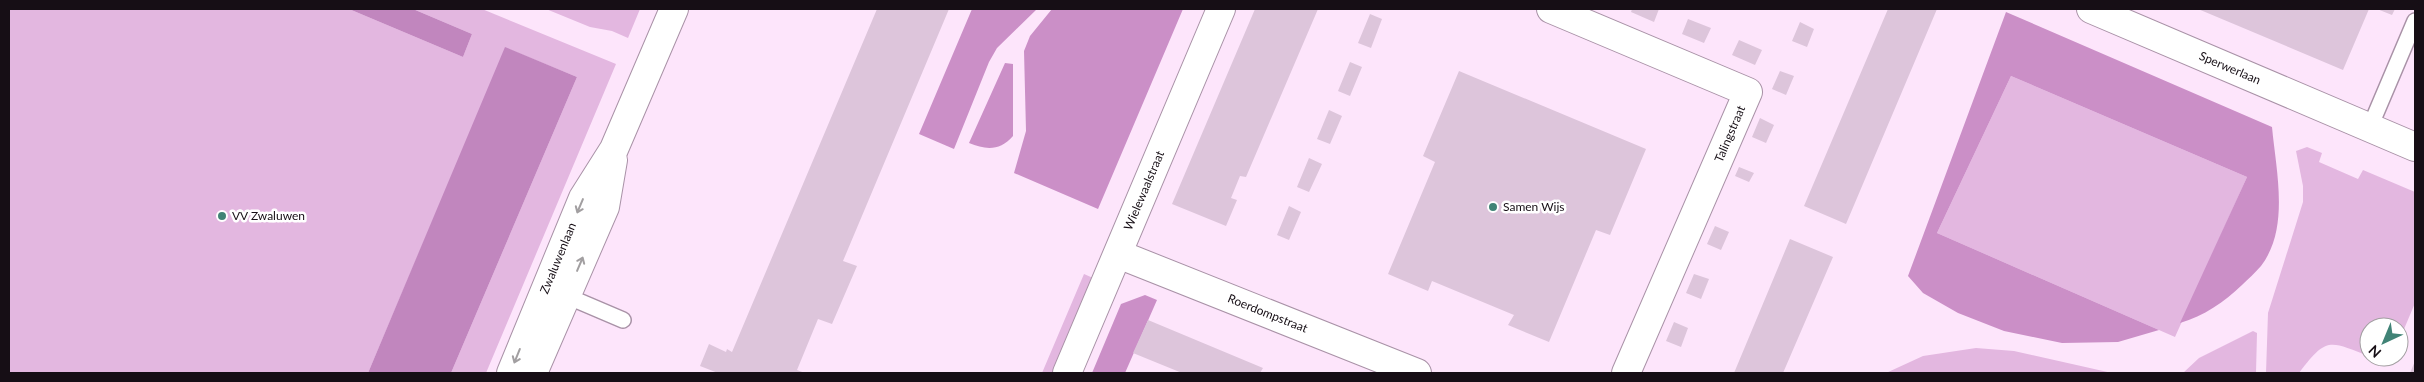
<svg xmlns="http://www.w3.org/2000/svg" width="2424" height="382" font-family="Lato,sans-serif">
<style>
.green{fill:#e3b7e0}
.forest{fill:#cb8fc7}
.water{fill:#c186be}
.building{fill:#ddc5db}
.lines{fill:none;stroke-linecap:round;stroke-linejoin:round}
.lane-casing{stroke:#a992a7;stroke-width:18}
.street-casing{stroke:#a992a7;stroke-width:30}
.lane{stroke:#fff;stroke-width:15}
.street{stroke:#fff;stroke-width:28}
.oneway{stroke:#a29fa1}
.poi-dot{fill:#408376;stroke:#fff;stroke-width:2}
.labels{text-anchor:middle;stroke-width:5;stroke-linejoin:round;paint-order:stroke}
.street-label{font-size:12px;fill:#160e15;stroke:#fff}
.poi-label{font-size:12px;fill:#160e15;stroke:#fff;text-anchor:start}
</style>
<rect width="100%" height="100%" fill="#fde5fb"/>
<path class="green" d="M 9,9 L 349,9 L 463,57 L 472,34 L 413,9 L 482,9 L 616,64 L 486,373 L 451,373 L 577,77 L 506,48 L 368,373 L 9,373 Z
M 546,9 L 640,9 L 628,38 L 612,31 L 590,27 Z
M 2011,76 L 2247,177 L 2175,337 L 1937,233 Z
M 2307,147 L 2322,153 L 2319,162 L 2358,179 L 2363,170 L 2415,192 L 2415,303 L 2399,341 L 2399,327 L 2369,327 L 2369,356 C 2329,341 2327,336 2299,373 L 2266,373 L 2268,313 L 2303,202 L 2303,186 L 2296,151 Z
M 1084,274 L 1093,278 L 1053,373 L 1042,373 Z
M 2253,331 L 2257,333 L 2256,373 L 2183,373 L 2199,358 Z
M 1976,348 L 2014,351 L 2112,373 L 1886,373 L 1923,356 Z"/>
<path class="forest" d="M 972,9 L 1037,9 L 997,48 L 989,62 L 954,149 L 919,134 Z
M 1052,9 L 1183,9 L 1098,209 L 1014,173 L 1026,131 L 1024,51 L 1030,36 Z
M 2006,12 L 2272,127 C 2276,171 2290,228 2261,266 C 2255,273 2248,279 2242,285 C 2224,302 2204,316 2180,323 L 2247,177 L 2011,76 L 1937,233 L 2159,330 L 2118,342 L 2062,343 L 2004,331 L 1958,313 L 1923,293 L 1908,276 Z
M 1005,63 L 1013,64 L 1013,136 C 1000,151 986,150 969,143 Z
M 1145,295 L 1157,300 L 1125,373 L 1092,373 L 1121,304 Z"/>
<path class="water" d="M 349,9 L 413,9 L 472,34 L 463,57 Z
M 505,47 L 577,77 L 451,373 L 368,373 Z"/>
<path class="building" d="M 877,9 L 949,9 L 843,261 L 857,266 L 832,324 L 818,319 L 797,370 L 805,373 L 718,373 L 700,366 L 709,344 L 726,352 L 727,349 L 732,352 Z
M 1255,9 L 1318,9 L 1246,177 L 1240,176 L 1231,198 L 1237,200 L 1226,226 L 1172,204 Z
M 1632,9 L 1659,9 L 1654,22 L 1631,12 Z
M 1888,9 L 1937,9 L 1846,224 L 1804,206 Z
M 2198,9 L 2369,9 L 2343,70 Z
M 2377,9 L 2395,9 L 2392,15 Z
M 1370,14 L 1382,19 L 1371,48 L 1358,43 Z
M 1688,19 L 1711,28 L 1704,43 L 1682,34 Z
M 1800,22 L 1814,29 L 1807,47 L 1792,41 Z
M 1739,40 L 1762,50 L 1755,65 L 1732,55 Z
M 1350,62 L 1362,67 L 1350,96 L 1338,91 Z
M 1459,71 L 1646,149 L 1610,235 L 1596,230 L 1549,342 L 1508,325 L 1514,315 L 1432,281 L 1428,291 L 1388,274 L 1435,162 L 1423,156 Z
M 1780,71 L 1794,76 L 1786,95 L 1772,89 Z
M 1329,110 L 1342,116 L 1330,144 L 1317,139 Z
M 1760,118 L 1774,125 L 1766,143 L 1752,137 Z
M 1309,158 L 1322,164 L 1309,192 L 1297,187 Z
M 1739,167 L 1754,173 L 1749,182 L 1735,176 Z
M 1289,206 L 1301,212 L 1289,240 L 1277,235 Z
M 1715,226 L 1729,232 L 1721,250 L 1707,244 Z
M 1790,239 L 1833,257 L 1783,373 L 1734,373 Z
M 1694,274 L 1709,279 L 1701,299 L 1686,293 Z
M 1148,320 L 1263,368 L 1260,373 L 1182,373 L 1133,353 Z
M 1674,322 L 1688,328 L 1681,347 L 1666,341 Z
M 2415,361 L 2415,373 L 2410,373 Z"/>
<g class="lines">
<defs>
<path id="lane" d="M 2370,127 L 2415,21
M 562,294 L 623,320"/>
<g id="street">
<path d="M 1551,9 L 1748,92 L 1626,373"/>
<path id="s1" d="M 2091,9 L 2415,147"/>
<path id="s2" d="M 1118,254 L 1417,373"/>
<path id="s3" d="M 511,373 L 583,198 L 614,149 L 674,9"/>
<path d="M 533,373 L 605,207 L 613,160"/>
<path id="s4" d="M 1067,373 L 1221,9"/>
</g>
</defs>
<use href="#lane" class="lane-casing"/>
<use href="#street" class="street-casing"/>
<use href="#lane" class="lane"/>
<use href="#street" class="street"/>
</g>
<defs><path id="oneway-shaft" d="M-6 0H5M1.5-3L5.5 0L1.5 3" fill="none" stroke-width="1.6" stroke-linecap="round" stroke-linejoin="round" transform="scale(1.25)"/></defs>
<g class="oneway">
<use href="#oneway-shaft" transform="translate(580 206) rotate(113)"/>
<use href="#oneway-shaft" transform="translate(580 264) rotate(-67)"/>
<use href="#oneway-shaft" transform="translate(517 356) rotate(112)"/>
</g>
<g class="poi-dot">
<circle cx="1493" cy="207" r="5"/>
<circle cx="222" cy="216" r="5"/>
</g>
<g class="labels">
<g class="street-label">
<text dy="4" stroke="none"><textPath href="#s1" startOffset="151">Sperwerlaan</textPath></text>
<text transform="translate(1730 134) rotate(-67)" y="4">Talingstraat</text>
<text dy="4" stroke="none"><textPath href="#s4" startOffset="198">Wielewaalstraat</textPath></text>
<text dy="4" stroke="none"><textPath href="#s3" startOffset="124">Zwaluwenlaan</textPath></text>
<text dy="4" stroke="none"><textPath href="#s2" startOffset="161">Roerdompstraat</textPath></text>
</g>
<g class="poi-label">
<text x="1503" y="211">Samen Wijs</text>
<text x="232" y="220">VV Zwaluwen</text>
</g>
</g>
<rect width="2424" height="382" fill="none" stroke="#160e15" stroke-width="20"/>
<g transform="translate(2384 342) rotate(224)"><circle r="24" fill="#ffffff" stroke="#a29fa1"/>
<path d="M0-4L9 19L0 12L-9 19Z" fill="#408376"/>
<text y="-8" font-size="14" font-weight="bold" text-anchor="middle" fill="#160e15">N</text>
</g>
</svg>
